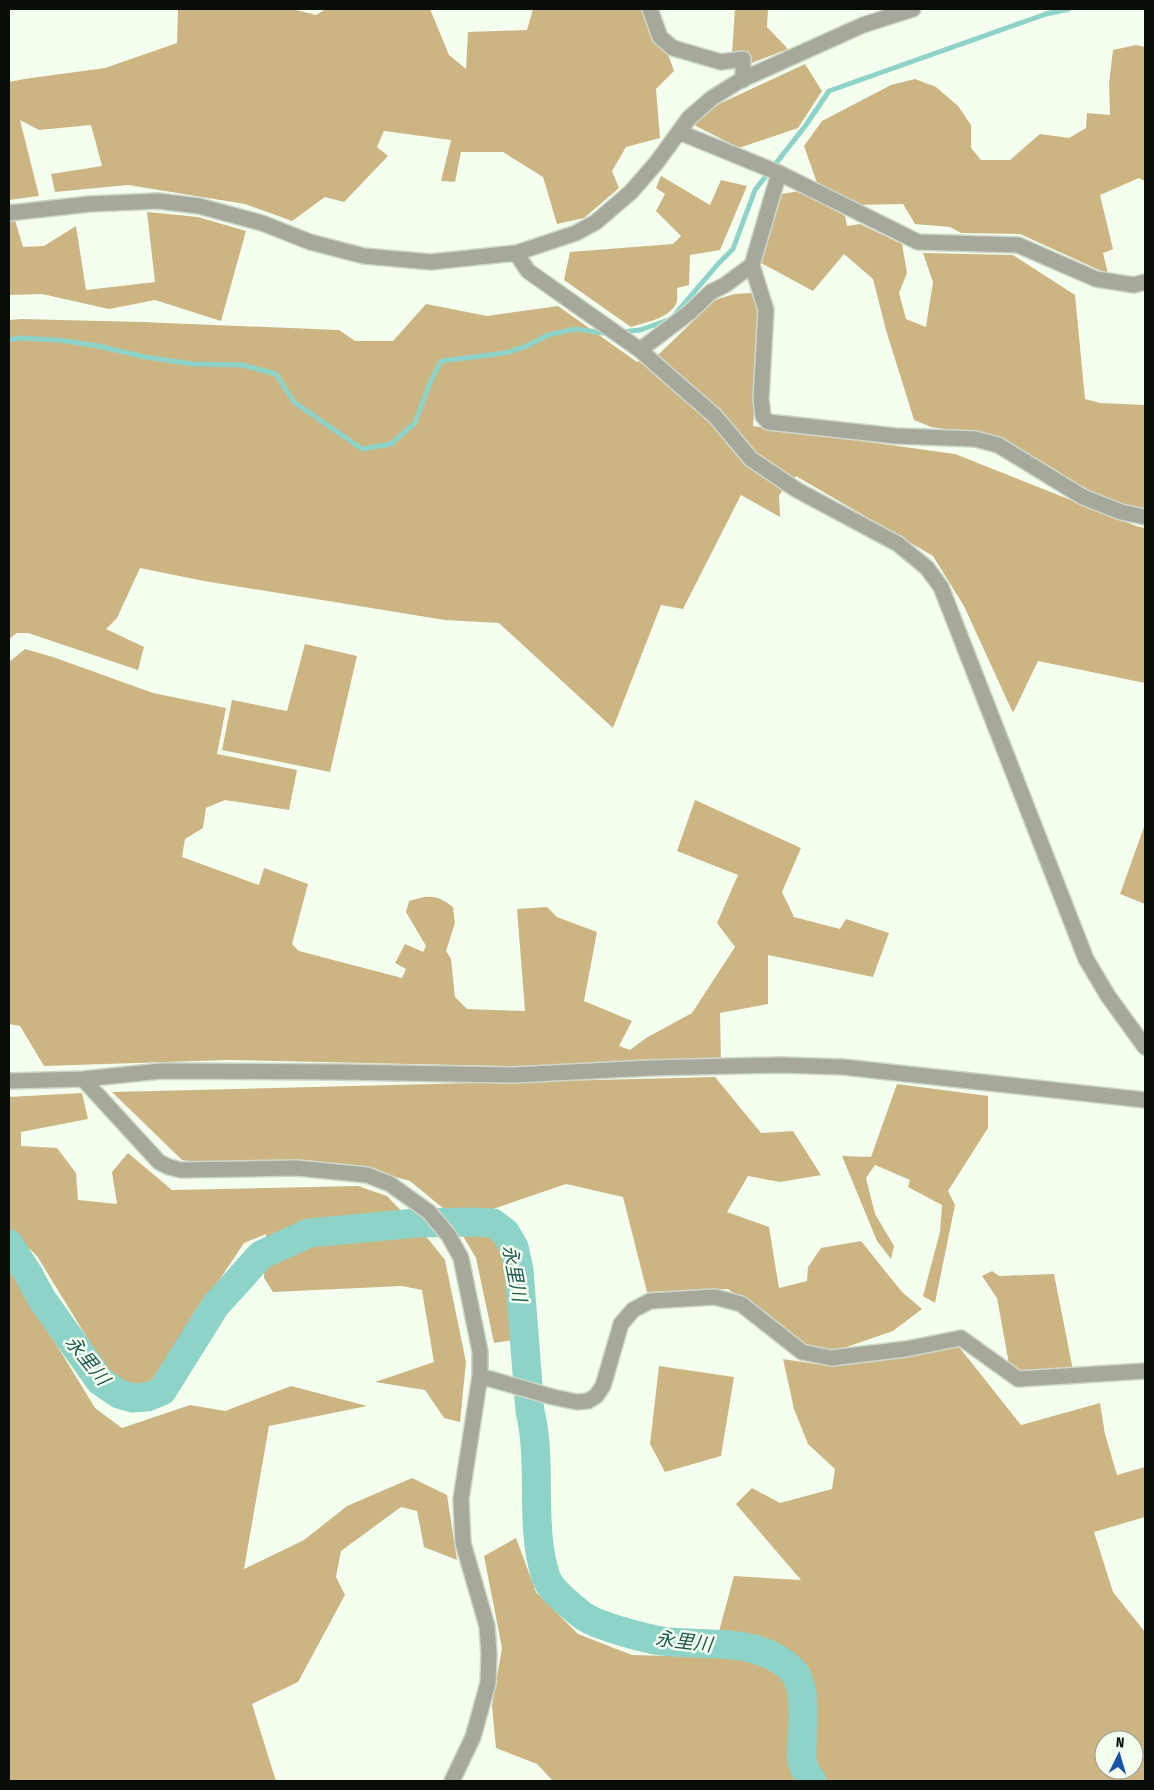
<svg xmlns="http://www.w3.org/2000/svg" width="1154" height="1790" font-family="'Fira Sans Condensed','Noto Sans JP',sans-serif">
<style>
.forest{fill:#cdb583;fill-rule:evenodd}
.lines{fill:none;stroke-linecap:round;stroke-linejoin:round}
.stream{stroke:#8dd3c8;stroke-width:5}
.river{stroke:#8dd3c8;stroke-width:29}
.minor-casing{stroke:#ced8ca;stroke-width:18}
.minor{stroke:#a7a89c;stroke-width:15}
.labels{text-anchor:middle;stroke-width:5;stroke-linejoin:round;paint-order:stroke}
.water-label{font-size:19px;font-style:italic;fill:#1e5951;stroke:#f4ffef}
</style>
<rect width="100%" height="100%" fill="#f4ffef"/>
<path class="forest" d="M 178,9 L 292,9 L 316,15 L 326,9 L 430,9 L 449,55 L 466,69 L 468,32 L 527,30 L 533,9 L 642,9 L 645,12 L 652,36 L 666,49 L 674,71 L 656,89 L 660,138 L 626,147 L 612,171 L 619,188 L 584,218 L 557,224 L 543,177 L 503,152 L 461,152 L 455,182 L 441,181 L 451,140 L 384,131 L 377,147 L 388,156 L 344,202 L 325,197 L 292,221 L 245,204 L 128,185 L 55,192 L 51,174 L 102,166 L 91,125 L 39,130 L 20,120 L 39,196 L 9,200 L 9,82 L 24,79 L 105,68 L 177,43 Z
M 735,9 L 768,9 L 767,27 L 788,49 L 749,64 L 749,54 L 732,52 Z
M 1136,45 L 1145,47 L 1145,181 L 1139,178 L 1100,195 L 1113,249 L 1103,253 L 1108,274 L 1020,234 L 961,233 L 950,227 L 915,224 L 903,204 L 857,205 L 817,183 L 804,146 L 822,121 L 891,85 L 915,79 L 936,87 L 958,106 L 971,125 L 971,148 L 981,160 L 1010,160 L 1040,134 L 1069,138 L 1086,128 L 1087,113 L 1110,115 L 1109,83 L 1113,50 Z
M 805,64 L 822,91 L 798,128 L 739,148 L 692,124 L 719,104 Z
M 661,176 L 710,205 L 721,180 L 747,186 L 720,250 L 690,255 L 689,285 L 677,288 C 677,293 678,300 676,304 C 668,319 646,322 631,327 L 564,280 L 570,252 L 673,244 L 681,236 L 656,211 L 665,194 L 656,188 Z
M 800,191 L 845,216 L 847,226 L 860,224 L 902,244 L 907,273 L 899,293 L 906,319 L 926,327 L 933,282 L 923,253 L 1013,255 L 1075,295 L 1085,399 L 1100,403 L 1145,405 L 1145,510 L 1128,507 L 1105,499 L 1069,482 L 997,437 L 931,427 L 914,420 L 886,330 L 873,279 L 844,254 L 813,291 L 761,263 L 781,194 Z
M 147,212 L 198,217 L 246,231 L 221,321 L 155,300 L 109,309 L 42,294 L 9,295 L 9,221 L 15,220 L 23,247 L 44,246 L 76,226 L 86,290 L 155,282 Z
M 751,293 L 762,307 L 753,426 L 955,454 L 1136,526 L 1145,528 L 1145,683 L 1038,661 L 1013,713 L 964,606 L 933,556 L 796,476 L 779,495 L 780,517 L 741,495 L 683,609 L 661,605 L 613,728 L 499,623 L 445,620 L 204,581 L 140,568 L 117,618 L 106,629 L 144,647 L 138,670 L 28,633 L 17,633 L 9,639 L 9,320 L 21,319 L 142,322 L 339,330 L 355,341 L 393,341 L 426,304 L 487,316 L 558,306 L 637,362 L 659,354 L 715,300 L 734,294 Z
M 305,644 L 357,656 L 330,772 L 222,750 L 232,700 L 287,711 Z
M 25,649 L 53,657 L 153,693 L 226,708 L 217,754 L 297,770 L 289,810 L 225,800 L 206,808 L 203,828 L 185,839 L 182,857 L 259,885 L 264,868 L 308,884 L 292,944 L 299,951 L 402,978 L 406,969 L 395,963 L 405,944 L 423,952 L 426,946 L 406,912 L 409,901 C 428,895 436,894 453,907 L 455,923 L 446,951 L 451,959 L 455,997 L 467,1009 L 525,1011 L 517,909 L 547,907 L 557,917 L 597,932 L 584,1001 L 632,1021 L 619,1046 L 630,1050 L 646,1038 L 692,1013 L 735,947 L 717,923 L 738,875 L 677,851 L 695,800 L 801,848 L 782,892 L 794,917 L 840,929 L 846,919 L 889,933 L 873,977 L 768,955 L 768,1004 L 720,1013 L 721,1061 L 543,1067 L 228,1060 L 44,1066 L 20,1026 L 9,1024 L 9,662 Z
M 1144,827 L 1145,827 L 1145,904 L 1120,894 Z
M 715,1077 L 761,1133 L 793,1131 L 821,1175 L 780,1182 L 748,1176 L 727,1212 L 769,1227 L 779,1288 L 807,1281 L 808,1267 L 821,1248 L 861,1241 L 902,1292 L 922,1309 L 893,1331 L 838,1350 L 804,1347 L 728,1289 L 647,1292 L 623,1197 L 566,1184 L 493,1209 L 492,1231 L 502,1244 L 514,1340 L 494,1343 L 476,1258 L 450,1214 L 410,1181 L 356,1166 L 209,1164 L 182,1160 L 112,1092 Z
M 897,1084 L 988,1096 L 988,1128 L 948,1191 L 955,1205 L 935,1303 L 923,1296 L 940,1232 L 942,1205 L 908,1187 L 910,1180 L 875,1165 L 866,1178 L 875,1214 L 894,1246 L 891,1259 L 877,1241 L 842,1156 L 871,1157 Z
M 82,1093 L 88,1119 L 21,1132 L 21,1146 L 57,1148 L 76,1173 L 78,1200 L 117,1204 L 112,1172 L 128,1153 L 172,1190 L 358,1186 L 387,1196 L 429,1240 L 445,1260 L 466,1362 L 460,1422 L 444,1418 L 425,1390 L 375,1382 L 434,1362 L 422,1290 L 402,1286 L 273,1292 L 264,1278 L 266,1234 L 244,1243 L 162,1366 L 152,1385 L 132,1386 L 105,1367 L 37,1256 L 9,1229 L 9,1097 Z
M 9,1270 L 17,1280 L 95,1408 L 122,1428 L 190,1405 L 225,1411 L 291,1386 L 367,1406 L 269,1426 L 244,1569 L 304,1540 L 347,1506 L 412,1478 L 447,1495 L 457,1560 L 424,1547 L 417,1511 L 401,1507 L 341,1551 L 336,1577 L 345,1595 L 298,1682 L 252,1704 L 276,1781 L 9,1781 Z
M 992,1271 L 999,1276 L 1054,1274 L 1073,1370 L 1020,1373 L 1009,1364 L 997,1298 L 982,1276 Z
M 959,1347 L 1021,1425 L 1100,1403 L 1105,1434 L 1117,1475 L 1145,1467 L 1145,1517 L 1094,1532 L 1113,1592 L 1145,1632 L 1145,1781 L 553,1781 L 537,1764 L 496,1748 L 492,1706 L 502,1648 L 484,1556 L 516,1538 L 536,1592 L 578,1634 L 632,1655 L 712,1657 L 734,1576 L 801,1580 L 736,1504 L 752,1488 L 780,1503 L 832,1489 L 835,1469 L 808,1444 L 794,1409 L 783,1359 L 822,1365 ZM 1104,1740 L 1134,1740 L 1134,1770 L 1104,1770 Z
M 659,1366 L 734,1377 L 721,1456 L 665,1472 L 650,1444 Z"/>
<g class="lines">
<path class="stream" d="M 621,332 L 640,330 L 671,319 L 718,264 L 733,249 L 755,190 L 806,125 L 829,91 L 1046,14 L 1069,9
M 9,340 L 19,338 L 58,340 L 98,346 L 145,357 L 193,364 L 242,365 L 276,374 L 294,402 L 362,449 L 391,444 L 415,423 L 429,385 L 441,361 L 505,353 L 527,346 L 548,335 L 576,329 L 610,334"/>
<path class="river" d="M 9,1244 L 29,1275 L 41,1298 L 100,1381 L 119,1394 L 133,1398 L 147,1397 L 162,1391 L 215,1306 L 261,1255 L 309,1233 L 416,1223 L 473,1222 L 493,1223 L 505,1232 L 514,1247 L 519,1270 L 530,1411 C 543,1465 529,1526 546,1577 C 550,1589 561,1597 570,1605 C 575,1609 580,1614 585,1617 C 599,1626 643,1638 661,1641 C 704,1647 757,1636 791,1669 C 811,1688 800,1736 802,1761 C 803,1767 808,1775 812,1781"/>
<defs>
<path id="minor" d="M 650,9 L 660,37 L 673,48 L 721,62 L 743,59 L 743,80
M 679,132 L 779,173 L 918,242 L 1018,245 L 1096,279 L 1134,285 L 1145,282
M 779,173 L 752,265 L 766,310 L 761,399 L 763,416 L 768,422 L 896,436 L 975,439 L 998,445 L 1083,497 L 1121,512 L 1145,517
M 9,213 L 90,204 L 158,201 L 199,206 L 262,223 L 310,242 L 364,256 L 431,262 L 516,253 L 576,233 L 596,222 L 631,192 L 657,162 L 689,118 L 712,98 L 741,80 L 863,25 L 913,9
M 516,253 L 528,271 L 640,350 L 661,369 L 715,416 L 751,459 L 797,490 L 898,544 L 927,568 L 941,587 L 1086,959 L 1108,996 L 1145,1047
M 640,350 L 690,312 L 711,292 L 725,285 L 752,265
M 83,1079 L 159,1162 L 169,1167 L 181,1170 L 297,1168 L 367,1175 L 390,1184 L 429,1212 L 449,1236 L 461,1258 L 480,1351 L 480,1376 L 461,1499 L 463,1543 L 487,1626 L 489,1654 L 488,1683 L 473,1737 L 452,1781
M 9,1081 L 83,1079 L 161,1071 L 341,1072 L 514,1075 L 650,1068 L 780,1065 L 843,1067 L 1145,1100
M 480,1376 L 553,1397 L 577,1402 L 588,1401 L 596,1396 L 603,1386 L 621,1324 L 633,1310 L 650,1301 L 715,1297 L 741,1304 L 802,1352 L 831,1358 L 906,1349 L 961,1338 L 1018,1379 L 1145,1371"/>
</defs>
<use href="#minor" class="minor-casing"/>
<use href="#minor" class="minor"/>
</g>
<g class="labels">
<g class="water-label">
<text transform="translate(515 1273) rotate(79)" y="7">永里川</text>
<text transform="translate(88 1360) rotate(51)" y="7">永里川</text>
<text transform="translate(684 1641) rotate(7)" y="7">永里川</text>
</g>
</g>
<rect width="1154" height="1790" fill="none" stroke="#080d06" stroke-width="20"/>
<g transform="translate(1119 1755) rotate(5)"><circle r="24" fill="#f4ffef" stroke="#969e92"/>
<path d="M0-4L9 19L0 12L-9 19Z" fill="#1854a5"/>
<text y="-8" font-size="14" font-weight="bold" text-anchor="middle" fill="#080d06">N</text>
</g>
</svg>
